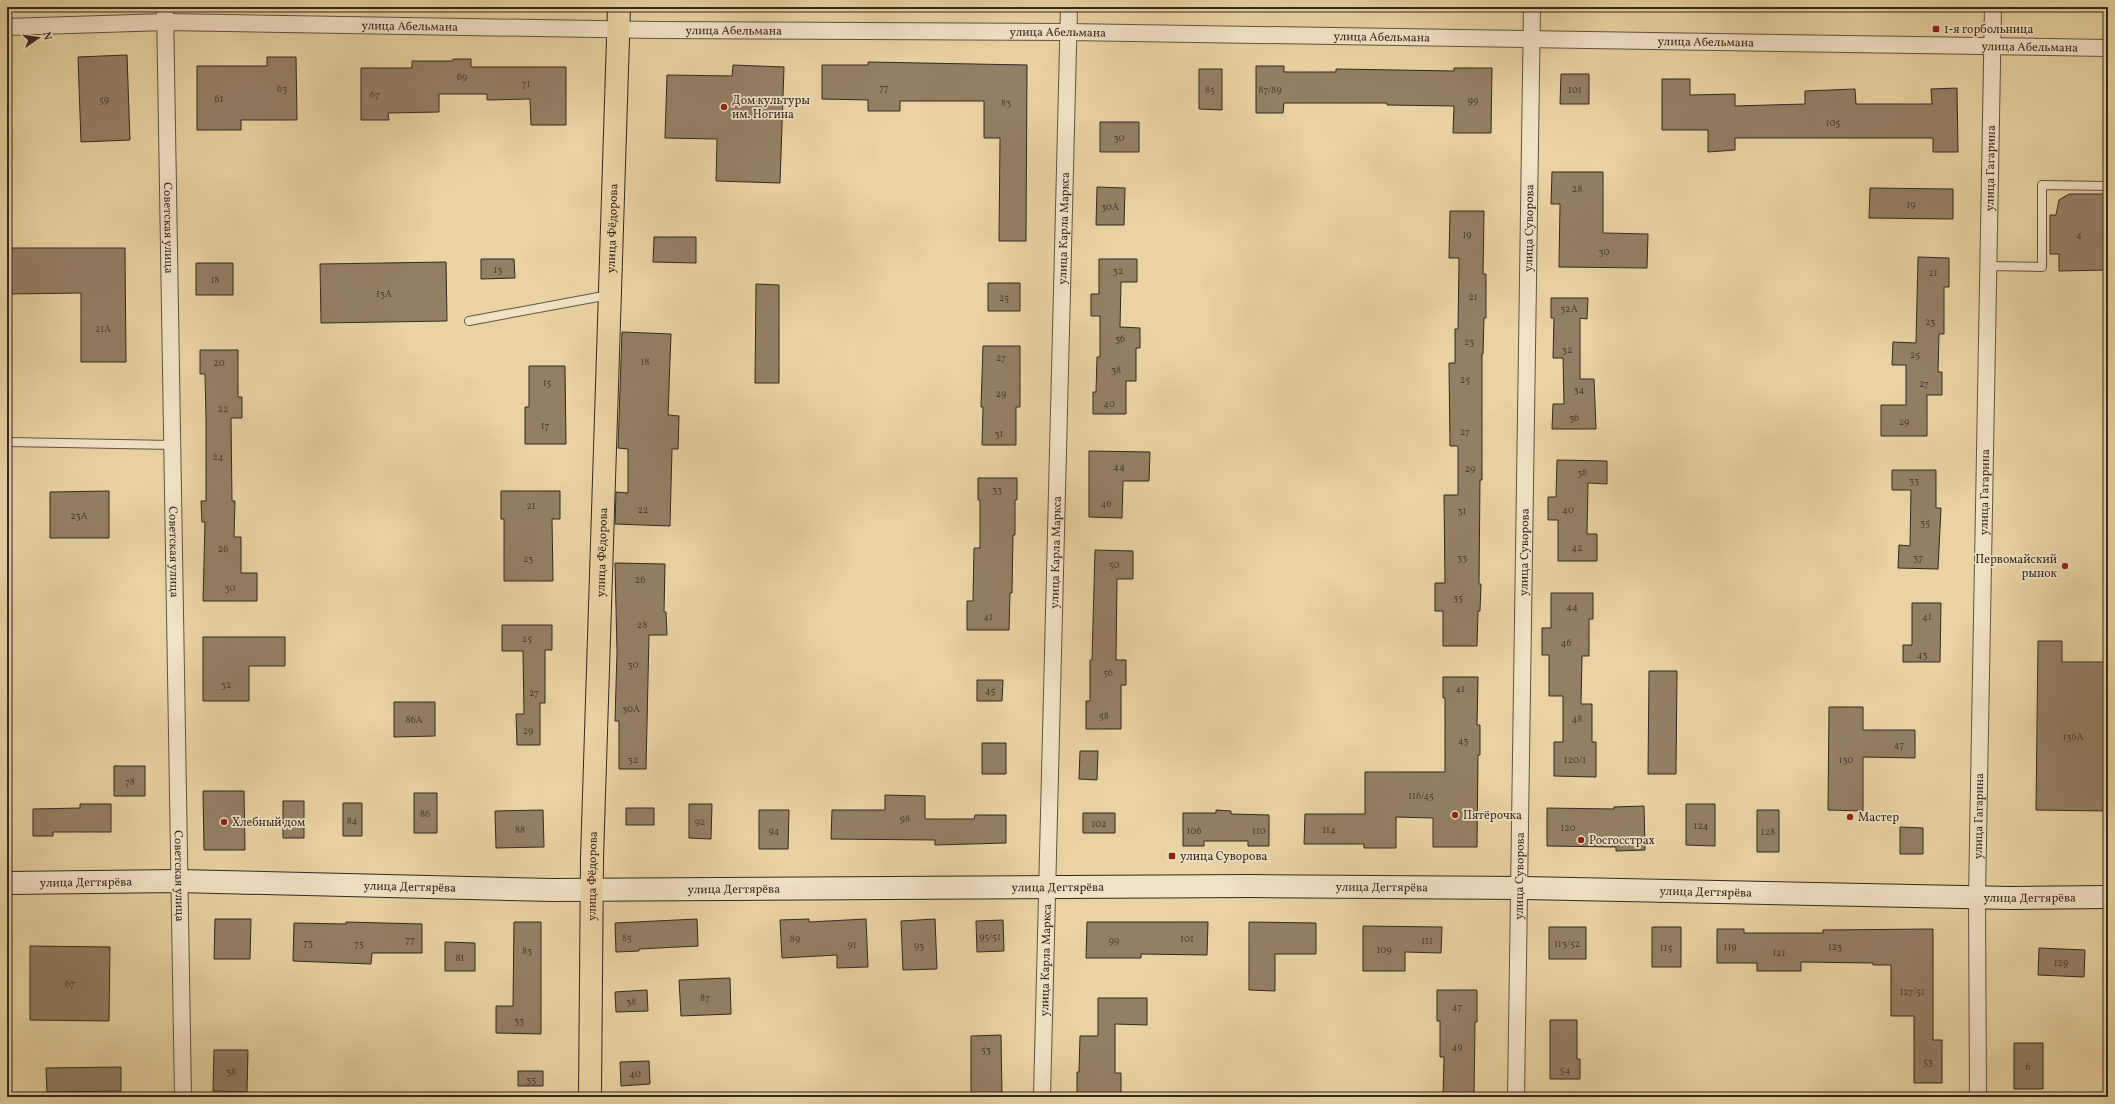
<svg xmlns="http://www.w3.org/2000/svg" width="2115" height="1104" font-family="Vollkorn,serif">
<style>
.building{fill:#938064;stroke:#35281e}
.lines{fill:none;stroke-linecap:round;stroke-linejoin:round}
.lane-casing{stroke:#625240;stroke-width:10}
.street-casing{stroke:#625240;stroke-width:18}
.secondary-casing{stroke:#35281e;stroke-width:24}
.primary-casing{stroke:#35281e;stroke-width:24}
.lane{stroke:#f1e2c4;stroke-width:8}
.street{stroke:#f1e2c4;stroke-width:16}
.secondary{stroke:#f1e2c4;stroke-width:22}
.primary{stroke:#e9d2a4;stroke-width:22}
.poi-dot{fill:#8f2418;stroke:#f1e2c4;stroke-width:1.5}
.labels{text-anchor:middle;stroke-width:3.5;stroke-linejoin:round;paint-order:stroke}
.number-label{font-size:10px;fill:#4c3e30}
.street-label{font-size:12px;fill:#35281e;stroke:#f1e2c4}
.poi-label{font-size:12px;fill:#35281e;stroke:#f1e2c4;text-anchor:start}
</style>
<rect width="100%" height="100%" fill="#e9d2a4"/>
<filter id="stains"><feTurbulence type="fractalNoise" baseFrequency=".005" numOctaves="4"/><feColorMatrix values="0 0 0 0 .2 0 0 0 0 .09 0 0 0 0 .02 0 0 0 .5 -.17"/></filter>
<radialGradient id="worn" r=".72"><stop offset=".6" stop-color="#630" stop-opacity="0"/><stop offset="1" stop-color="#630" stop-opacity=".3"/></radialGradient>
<path class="building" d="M 127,55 L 130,140 L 81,142 L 78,57 Z
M 267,57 L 296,57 L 297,120 L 241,120 L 241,130 L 197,130 L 197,66 L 267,66 Z
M 453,59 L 471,59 L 471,67 L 566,67 L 566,125 L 531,125 L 530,99 L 487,100 L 487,94 L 439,94 L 439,112 L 388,113 L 389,120 L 361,120 L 361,68 L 412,68 L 412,61 L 453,61 Z
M 868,62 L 1027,65 L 1026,241 L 999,241 L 1000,138 L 984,138 L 984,101 L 900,101 L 900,111 L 868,111 L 868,100 L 822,99 L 822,65 L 868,65 Z
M 733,65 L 784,67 L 780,183 L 716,181 L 717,139 L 665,138 L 667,75 L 732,76 Z
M 1256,66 L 1284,66 L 1284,72 L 1336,72 L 1336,69 L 1454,71 L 1454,68 L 1492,68 L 1491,133 L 1453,133 L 1454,106 L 1387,105 L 1387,103 L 1284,103 L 1283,113 L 1256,113 Z
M 1199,69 L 1222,69 L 1222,110 L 1199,109 Z
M 1561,74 L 1589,74 L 1589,104 L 1560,104 Z
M 1662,79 L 1690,79 L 1690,95 L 1735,94 L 1735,106 L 1805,104 L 1805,91 L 1855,89 L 1856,104 L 1932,104 L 1931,89 L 1957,88 L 1958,152 L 1933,152 L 1933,138 L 1735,138 L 1735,150 L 1708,152 L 1708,130 L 1662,130 Z
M 1100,122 L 1139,122 L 1139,152 L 1100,152 Z
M 1552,172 L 1603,172 L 1603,233 L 1648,234 L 1647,268 L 1559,267 L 1560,204 L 1551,204 Z
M 1097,187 L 1125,188 L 1124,225 L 1096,225 Z
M 1870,188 L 1953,189 L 1953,219 L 1869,218 Z
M 2069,194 L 2108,194 L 2108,270 L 2059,271 L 2059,254 L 2050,254 L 2050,215 L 2056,215 L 2059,200 Z
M 1450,211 L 1484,211 L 1483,274 L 1486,274 L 1486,318 L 1484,318 L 1483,354 L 1482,354 L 1482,480 L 1480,480 L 1479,584 L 1481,584 L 1480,611 L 1478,611 L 1477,646 L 1443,646 L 1443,611 L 1435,611 L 1435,583 L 1445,583 L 1444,495 L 1458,495 L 1458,446 L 1450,446 L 1449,363 L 1455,363 L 1455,329 L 1458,329 L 1459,258 L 1449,258 Z
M 654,237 L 696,237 L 696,263 L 653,262 Z
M 7,248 L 125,248 L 126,362 L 81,362 L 81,293 L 7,294 Z
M 1918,257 L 1949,258 L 1949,287 L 1944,287 L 1944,334 L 1939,334 L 1938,372 L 1942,372 L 1942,395 L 1927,395 L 1927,436 L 1881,436 L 1881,405 L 1906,405 L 1906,365 L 1892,365 L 1893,342 L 1916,343 Z
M 481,259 L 514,259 L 515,278 L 481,279 Z
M 1099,259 L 1137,259 L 1137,282 L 1121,282 L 1120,327 L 1140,328 L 1140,348 L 1136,348 L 1136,381 L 1126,381 L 1126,414 L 1093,414 L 1093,392 L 1096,392 L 1097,357 L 1100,357 L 1100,316 L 1091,316 L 1091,294 L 1099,294 Z
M 446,262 L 447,321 L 321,323 L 320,264 Z
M 196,263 L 233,263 L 233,295 L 196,295 Z
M 988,283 L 1020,283 L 1020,311 L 988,311 Z
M 756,284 L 779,285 L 779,383 L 755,383 Z
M 1551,298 L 1588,298 L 1587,319 L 1580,318 L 1580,379 L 1594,379 L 1596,429 L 1552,429 L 1553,404 L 1564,404 L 1563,358 L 1553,358 L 1554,318 L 1551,318 Z
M 622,332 L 671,334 L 668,415 L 679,416 L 678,449 L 672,449 L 670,526 L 615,524 L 616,492 L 628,493 L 628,449 L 618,448 Z
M 983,346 L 1020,346 L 1020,407 L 1016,407 L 1016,445 L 982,445 L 983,407 L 981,407 Z
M 200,350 L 238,350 L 238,397 L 242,397 L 242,418 L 231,418 L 232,501 L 235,501 L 234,537 L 241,537 L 241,573 L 257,573 L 257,601 L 203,601 L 205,522 L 202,522 L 201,501 L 206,501 L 206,418 L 205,374 L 200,374 Z
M 529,366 L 565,366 L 566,444 L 525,444 L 525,407 L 529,407 Z
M 1089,451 L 1150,452 L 1149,481 L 1123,481 L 1122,518 L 1089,517 Z
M 1557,460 L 1607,461 L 1607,484 L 1588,483 L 1587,534 L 1597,534 L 1597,561 L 1558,561 L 1558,520 L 1548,520 L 1548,497 L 1556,497 Z
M 1892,470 L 1936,470 L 1936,508 L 1941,508 L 1938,569 L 1898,568 L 1899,545 L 1910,546 L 1911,490 L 1892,490 Z
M 978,478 L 1017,478 L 1017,500 L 1015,500 L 1015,535 L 1013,535 L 1012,593 L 1010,593 L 1009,630 L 967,630 L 967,601 L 973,601 L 974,548 L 980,548 L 980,500 L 978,500 Z
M 109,491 L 109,538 L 50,538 L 50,492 Z
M 501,491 L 560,491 L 560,519 L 552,519 L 553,581 L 504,581 L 504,519 L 501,519 Z
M 1095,550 L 1133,551 L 1133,579 L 1117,579 L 1116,660 L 1126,660 L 1126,685 L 1121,685 L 1121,729 L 1086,729 L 1086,701 L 1090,701 L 1090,660 L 1092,660 Z
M 615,563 L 665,564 L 664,612 L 666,612 L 667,635 L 649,635 L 646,769 L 619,769 L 619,721 L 615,721 L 617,652 Z
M 1551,593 L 1593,593 L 1593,619 L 1589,619 L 1589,656 L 1582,656 L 1581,704 L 1592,704 L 1592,742 L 1596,742 L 1596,777 L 1554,776 L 1554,742 L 1563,742 L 1563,696 L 1549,696 L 1549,655 L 1542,655 L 1542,628 L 1551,628 Z
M 1912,603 L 1941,603 L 1940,662 L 1903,662 L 1903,645 L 1912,645 Z
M 502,625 L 552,625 L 552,650 L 545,650 L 545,703 L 540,703 L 540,745 L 517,745 L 516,714 L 524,714 L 523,651 L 502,651 Z
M 203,637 L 285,637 L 285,666 L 249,666 L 249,701 L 203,701 Z
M 2038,641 L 2062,641 L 2062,662 L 2108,662 L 2108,811 L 2036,810 Z
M 1649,671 L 1677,671 L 1676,774 L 1648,774 Z
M 1443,677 L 1478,677 L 1477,725 L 1480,725 L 1480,755 L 1478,755 L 1477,847 L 1433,847 L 1433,818 L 1396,817 L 1396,848 L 1364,848 L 1364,844 L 1304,844 L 1305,814 L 1365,814 L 1365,772 L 1445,772 L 1445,698 L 1443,698 Z
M 977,680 L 1003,680 L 1002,701 L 977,701 Z
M 394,702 L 435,702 L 435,736 L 394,737 Z
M 1829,707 L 1863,707 L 1863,730 L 1915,730 L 1915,758 L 1863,757 L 1863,811 L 1828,810 Z
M 982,743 L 1006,743 L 1006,774 L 982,774 Z
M 1080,751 L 1098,751 L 1097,780 L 1079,779 Z
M 114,766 L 145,766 L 145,796 L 114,796 Z
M 203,791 L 244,791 L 245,850 L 204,850 Z
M 414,793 L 437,793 L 437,833 L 414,833 Z
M 885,795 L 925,796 L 925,819 L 974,819 L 975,815 L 1006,815 L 1006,843 L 935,845 L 935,840 L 831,839 L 832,810 L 885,810 Z
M 283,801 L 304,801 L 304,838 L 283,838 Z
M 343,803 L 362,803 L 362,836 L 343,836 Z
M 80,804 L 111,804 L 111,832 L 53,832 L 53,836 L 33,836 L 33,809 L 80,808 Z
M 689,804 L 712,804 L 711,839 L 689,838 Z
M 1686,804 L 1715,804 L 1715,846 L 1686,845 Z
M 1644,806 L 1645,850 L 1616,851 L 1616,847 L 1547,846 L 1547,808 L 1614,809 L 1614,807 Z
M 626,808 L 654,808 L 654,825 L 626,825 Z
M 543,810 L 544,847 L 496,848 L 495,811 Z
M 759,810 L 789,810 L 788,849 L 759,849 Z
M 1216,810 L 1231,811 L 1231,814 L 1269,815 L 1269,846 L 1248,846 L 1248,841 L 1204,841 L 1204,846 L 1183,846 L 1183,813 L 1216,813 Z
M 1757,810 L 1779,810 L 1779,852 L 1757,852 Z
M 1083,813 L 1115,813 L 1115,833 L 1083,833 Z
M 1900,827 L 1923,828 L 1923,854 L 1900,854 Z
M 215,919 L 251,919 L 250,959 L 214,959 Z
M 697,919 L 698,946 L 639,949 L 639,951 L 616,952 L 615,923 Z
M 809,919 L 809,922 L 866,919 L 868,967 L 837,968 L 837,955 L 782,958 L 780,920 Z
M 935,919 L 937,969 L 903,970 L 901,921 Z
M 1003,920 L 1004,951 L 977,952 L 976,921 Z
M 346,922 L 422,924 L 422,953 L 372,953 L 371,964 L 293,961 L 294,923 L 346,924 Z
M 514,922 L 541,922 L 541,1034 L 496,1033 L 496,1006 L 513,1006 Z
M 1087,922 L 1208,922 L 1207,955 L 1141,954 L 1141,958 L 1086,958 Z
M 1249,922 L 1316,923 L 1316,954 L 1275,954 L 1275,991 L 1249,990 Z
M 1363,926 L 1442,927 L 1441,953 L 1405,952 L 1405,971 L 1363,971 Z
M 1549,927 L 1586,927 L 1586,959 L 1549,959 Z
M 1652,927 L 1681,927 L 1681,967 L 1652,967 Z
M 1717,929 L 1744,929 L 1744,933 L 1823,933 L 1823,930 L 1933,929 L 1933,1040 L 1942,1040 L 1942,1083 L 1914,1083 L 1914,1016 L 1891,1016 L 1891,965 L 1873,965 L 1873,963 L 1801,962 L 1801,971 L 1757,971 L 1757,963 L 1717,963 Z
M 445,942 L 475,943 L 475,971 L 445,971 Z
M 30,946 L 110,947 L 109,1021 L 30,1020 Z
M 2039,948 L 2085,950 L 2084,977 L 2038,975 Z
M 730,978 L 731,1014 L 681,1016 L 679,980 Z
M 647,990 L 648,1011 L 616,1012 L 615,992 Z
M 1437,990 L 1477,990 L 1477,1022 L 1475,1022 L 1474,1097 L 1443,1097 L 1444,1057 L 1440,1057 L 1440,1021 L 1437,1021 Z
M 1098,998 L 1147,998 L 1147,1025 L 1115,1024 L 1115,1073 L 1121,1073 L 1121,1095 L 1077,1094 L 1077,1072 L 1079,1072 L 1080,1036 L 1098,1036 Z
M 1550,1020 L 1577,1020 L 1577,1059 L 1580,1059 L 1580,1079 L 1550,1079 Z
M 1001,1035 L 1002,1097 L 971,1097 L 971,1036 Z
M 2014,1043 L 2043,1043 L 2043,1089 L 2014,1089 Z
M 214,1050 L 248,1050 L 247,1092 L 213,1091 Z
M 649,1061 L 650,1084 L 621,1086 L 620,1062 Z
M 121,1067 L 121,1091 L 47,1092 L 46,1068 Z
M 518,1071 L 543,1071 L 543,1086 L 518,1086 Z"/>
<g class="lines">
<defs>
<path id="lane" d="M 1988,266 L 2042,267 L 2042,185 L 2108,186
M 469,321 L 609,295
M 7,442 L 173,445"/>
<g id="street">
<path id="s1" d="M 165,7 L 183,1097"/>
<path id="s2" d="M 7,27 L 166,22 L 655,30 L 1068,32 L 2108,48"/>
<path id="s3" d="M 1042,1097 L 1069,7"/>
<path id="s4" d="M 1516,1097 L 1532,7"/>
<path id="s5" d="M 1978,1097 L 1977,897 L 1993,7"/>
</g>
<g id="secondary">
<path id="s6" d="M 7,883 L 178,881 L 552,890 L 1251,886 L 1520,888 L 2011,898 L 2108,897"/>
</g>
<g id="primary">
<path id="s7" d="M 590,1097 L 592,858 L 619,7"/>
</g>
</defs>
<use href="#lane" class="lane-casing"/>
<use href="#street" class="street-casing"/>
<use href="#secondary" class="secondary-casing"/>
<use href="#primary" class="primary-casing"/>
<use href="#lane" class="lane"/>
<use href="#street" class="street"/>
<use href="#secondary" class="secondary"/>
<use href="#primary" class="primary"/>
</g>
<g class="poi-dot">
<rect x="1932" y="25" width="8" height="8" rx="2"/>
<circle cx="724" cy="107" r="4"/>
<circle cx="2065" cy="566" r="4"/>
<circle cx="1455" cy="815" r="4"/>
<circle cx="1850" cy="817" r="4"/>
<circle cx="224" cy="822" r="4"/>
<circle cx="1581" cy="840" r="4"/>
<rect x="1168" y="852" width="8" height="8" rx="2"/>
</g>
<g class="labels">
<g class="number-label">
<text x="462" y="80">69</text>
<text x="526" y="87">71</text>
<text x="884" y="91">77</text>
<text x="282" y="92">63</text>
<text x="1210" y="93">85</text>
<text x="1270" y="93">87/89</text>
<text x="1575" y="93">101</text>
<text x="375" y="98">67</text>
<text x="219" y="102">61</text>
<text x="104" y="103">59</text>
<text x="1473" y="104">99</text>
<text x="1006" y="106">83</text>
<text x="1833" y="126">105</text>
<text x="1119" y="141">30</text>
<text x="1577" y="192">28</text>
<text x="1911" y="208">19</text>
<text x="1110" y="210">30А</text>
<text x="1467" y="238">19</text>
<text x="2079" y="238">4</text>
<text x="1604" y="255">30</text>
<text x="498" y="273">13</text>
<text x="1118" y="274">32</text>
<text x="1933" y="276">21</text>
<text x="215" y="283">18</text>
<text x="384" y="297">13А</text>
<text x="1473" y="300">21</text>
<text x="1004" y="301">25</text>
<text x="1569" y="312">32А</text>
<text x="1930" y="325">23</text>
<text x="103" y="332">21А</text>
<text x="1120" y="342">36</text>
<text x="1469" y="345">23</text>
<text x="1567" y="353">32</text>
<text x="1915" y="358">25</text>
<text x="1001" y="361">27</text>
<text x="645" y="365">18</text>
<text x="219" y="366">20</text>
<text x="1116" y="373">38</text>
<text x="1465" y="383">25</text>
<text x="547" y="386">15</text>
<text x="1924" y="387">27</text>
<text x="1579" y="393">34</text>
<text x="1001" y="397">29</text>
<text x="1109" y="407">40</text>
<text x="223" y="412">22</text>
<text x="1574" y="421">36</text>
<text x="1904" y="425">29</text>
<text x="545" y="429">17</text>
<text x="1465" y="435">27</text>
<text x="999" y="437">31</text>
<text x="218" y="460">24</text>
<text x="1119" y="470">44</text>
<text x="1470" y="472">29</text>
<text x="1582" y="476">38</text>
<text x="1914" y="484">33</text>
<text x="997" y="493">33</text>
<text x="1106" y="507">46</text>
<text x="531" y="509">21</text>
<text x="643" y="513">22</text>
<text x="1568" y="513">40</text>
<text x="1462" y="514">31</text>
<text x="79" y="519">23А</text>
<text x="1925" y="526">35</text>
<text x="1577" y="551">42</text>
<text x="223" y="552">26</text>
<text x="1462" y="561">33</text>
<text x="1918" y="561">37</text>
<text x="528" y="562">23</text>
<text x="1114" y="568">50</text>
<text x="640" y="583">26</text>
<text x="230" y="591">30</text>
<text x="1458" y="601">35</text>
<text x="1572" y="610">44</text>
<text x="988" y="620">41</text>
<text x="1927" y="620">41</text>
<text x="642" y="628">28</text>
<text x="527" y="642">25</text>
<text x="1566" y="646">46</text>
<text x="1922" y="658">43</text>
<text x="633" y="668">30</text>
<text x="1108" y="676">56</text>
<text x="226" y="688">32</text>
<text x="1460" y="692">41</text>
<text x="990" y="694">45</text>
<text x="534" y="696">27</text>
<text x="631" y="712">30А</text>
<text x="1104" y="719">58</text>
<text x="1577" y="722">48</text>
<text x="414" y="723">86А</text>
<text x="528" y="734">29</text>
<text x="2073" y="740">136А</text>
<text x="1463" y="744">43</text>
<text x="1899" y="748">47</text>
<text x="633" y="763">32</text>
<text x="1575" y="763">120/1</text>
<text x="1846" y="763">130</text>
<text x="130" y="785">78</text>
<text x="1421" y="799">116/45</text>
<text x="425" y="817">86</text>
<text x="905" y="822">98</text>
<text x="352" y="824">84</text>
<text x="700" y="825">92</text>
<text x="1099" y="827">102</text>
<text x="1701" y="829">124</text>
<text x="1568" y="831">120</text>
<text x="520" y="833">88</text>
<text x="1329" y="833">114</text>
<text x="774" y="834">94</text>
<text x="1194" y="834">106</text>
<text x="1259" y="834">110</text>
<text x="1768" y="835">128</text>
<text x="990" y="940">95/51</text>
<text x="627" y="941">85</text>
<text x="795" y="942">89</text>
<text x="1187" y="942">101</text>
<text x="410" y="943">77</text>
<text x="1114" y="944">99</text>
<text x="1427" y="944">111</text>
<text x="308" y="946">73</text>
<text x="359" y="947">75</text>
<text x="1567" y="947">113/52</text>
<text x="852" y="948">91</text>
<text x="919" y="949">93</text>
<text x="1730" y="950">119</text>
<text x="1835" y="950">123</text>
<text x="1666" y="951">115</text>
<text x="1384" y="953">109</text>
<text x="527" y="954">83</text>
<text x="1779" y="956">121</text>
<text x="460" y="961">81</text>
<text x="2061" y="966">129</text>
<text x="70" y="987">67</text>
<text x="1912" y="995">127/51</text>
<text x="705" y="1001">87</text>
<text x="631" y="1005">38</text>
<text x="1457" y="1010">47</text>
<text x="519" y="1024">33</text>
<text x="1457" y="1050">49</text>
<text x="986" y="1053">53</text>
<text x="1928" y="1065">53</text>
<text x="2028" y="1070">6</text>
<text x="1565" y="1073">54</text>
<text x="231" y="1075">38</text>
<text x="635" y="1077">40</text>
<text x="531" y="1083">35</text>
</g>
<g class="street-label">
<text dy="4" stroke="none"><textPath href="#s2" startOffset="403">улица Абельмана</textPath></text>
<text dy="4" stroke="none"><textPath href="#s2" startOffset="727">улица Абельмана</textPath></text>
<text dy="4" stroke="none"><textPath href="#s2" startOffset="1051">улица Абельмана</textPath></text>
<text dy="4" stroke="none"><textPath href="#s2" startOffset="1375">улица Абельмана</textPath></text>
<text dy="4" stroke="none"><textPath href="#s2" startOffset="1699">улица Абельмана</textPath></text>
<text dy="4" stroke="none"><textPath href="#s2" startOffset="2023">улица Абельмана</textPath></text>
<text dy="4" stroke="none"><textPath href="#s5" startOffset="929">улица Гагарина</textPath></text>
<text dy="4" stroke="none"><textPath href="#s1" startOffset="221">Советская улица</textPath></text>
<text dy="4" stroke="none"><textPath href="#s7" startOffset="869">улица Фёдорова</textPath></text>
<text dy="4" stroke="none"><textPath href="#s3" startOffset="869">улица Карла Маркса</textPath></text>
<text dy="4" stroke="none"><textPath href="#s4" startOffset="869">улица Суворова</textPath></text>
<text dy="4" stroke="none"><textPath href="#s5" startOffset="605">улица Гагарина</textPath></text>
<text dy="4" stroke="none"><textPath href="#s1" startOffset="545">Советская улица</textPath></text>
<text dy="4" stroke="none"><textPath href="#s7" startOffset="545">улица Фёдорова</textPath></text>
<text dy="4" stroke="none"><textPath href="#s3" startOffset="545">улица Карла Маркса</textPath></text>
<text dy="4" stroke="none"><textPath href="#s4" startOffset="545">улица Суворова</textPath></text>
<text dy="4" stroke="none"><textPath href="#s5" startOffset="281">улица Гагарина</textPath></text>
<text dy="4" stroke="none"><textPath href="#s1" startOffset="869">Советская улица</textPath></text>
<text dy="4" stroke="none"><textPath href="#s7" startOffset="221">улица Фёдорова</textPath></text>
<text dy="4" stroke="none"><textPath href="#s4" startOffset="221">улица Суворова</textPath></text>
<text dy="4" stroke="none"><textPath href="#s6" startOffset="79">улица Дегтярёва</textPath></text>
<text dy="4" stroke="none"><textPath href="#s6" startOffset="403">улица Дегтярёва</textPath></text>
<text dy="4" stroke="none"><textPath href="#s6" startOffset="1051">улица Дегтярёва</textPath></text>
<text dy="4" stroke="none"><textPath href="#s6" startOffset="1375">улица Дегтярёва</textPath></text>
<text dy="4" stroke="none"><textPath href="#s6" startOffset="727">улица Дегтярёва</textPath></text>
<text dy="4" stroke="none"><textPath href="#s6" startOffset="1699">улица Дегтярёва</textPath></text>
<text dy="4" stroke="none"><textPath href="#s6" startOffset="2023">улица Дегтярёва</textPath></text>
<text dy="4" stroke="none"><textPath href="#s3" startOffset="137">улица Карла Маркса</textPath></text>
</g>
<g class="poi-label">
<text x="1944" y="33">1-я горбольница</text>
<text x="732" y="104">Дом культуры<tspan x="732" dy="14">им. Ногина</tspan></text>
<text x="2057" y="563" text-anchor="end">Первомайский<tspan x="2057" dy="14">рынок</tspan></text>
<text x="1463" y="819">Пятёрочка</text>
<text x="1858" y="821">Мастер</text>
<text x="232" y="826">Хлебный дом</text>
<text x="1589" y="844">Росгосстрах</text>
<text x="1180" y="860">улица Суворова</text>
</g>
</g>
<rect width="2115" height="1104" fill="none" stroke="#e9d2a4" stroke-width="24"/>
<rect x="8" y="8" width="2099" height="1088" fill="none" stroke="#35281e" stroke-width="2"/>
<rect x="12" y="12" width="2091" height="1080" fill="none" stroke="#35281e"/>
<g transform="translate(38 38) rotate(77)" stroke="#f1e2c4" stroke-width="3" paint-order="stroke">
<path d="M0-3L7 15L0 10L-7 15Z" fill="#35281e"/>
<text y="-6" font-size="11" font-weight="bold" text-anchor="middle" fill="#35281e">N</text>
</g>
<rect width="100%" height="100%" filter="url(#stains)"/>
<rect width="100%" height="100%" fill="url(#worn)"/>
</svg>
